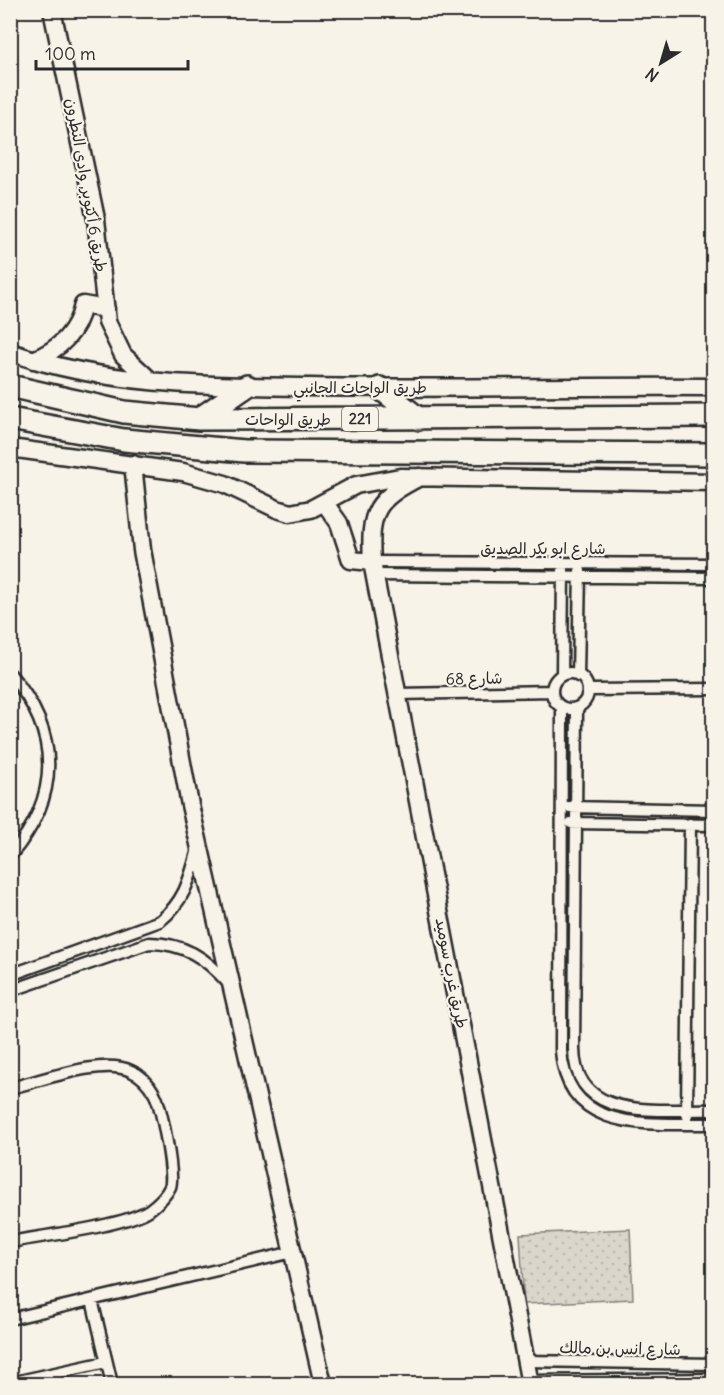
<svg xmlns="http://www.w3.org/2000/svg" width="724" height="1395" font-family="Delius,'Playpen Sans Arabic',sans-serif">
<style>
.park{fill:url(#park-dots);stroke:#82807c;stroke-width:1.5}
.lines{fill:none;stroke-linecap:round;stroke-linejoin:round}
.street-casing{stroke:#2b2b2b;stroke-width:15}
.secondary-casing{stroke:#2b2b2b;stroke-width:21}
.highway-casing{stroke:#2b2b2b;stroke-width:26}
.street{stroke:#f7f3e8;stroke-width:10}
.secondary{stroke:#f7f3e8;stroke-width:16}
.highway{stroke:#f7f3e8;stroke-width:21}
.labels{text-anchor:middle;stroke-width:4.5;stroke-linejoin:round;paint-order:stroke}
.shield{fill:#f7f3e8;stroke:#686764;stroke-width:1.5}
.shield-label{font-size:15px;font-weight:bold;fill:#2b2b2b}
.street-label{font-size:16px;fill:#2b2b2b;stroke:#f7f3e8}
</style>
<defs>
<pattern id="park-dots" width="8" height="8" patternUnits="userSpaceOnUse" patternTransform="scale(1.5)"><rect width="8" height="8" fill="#dad6cc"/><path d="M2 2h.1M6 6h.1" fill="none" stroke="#bbb8af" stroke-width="1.8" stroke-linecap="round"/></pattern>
</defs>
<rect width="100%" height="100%" fill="#f7f3e8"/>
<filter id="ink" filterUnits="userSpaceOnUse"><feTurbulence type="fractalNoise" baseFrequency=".0167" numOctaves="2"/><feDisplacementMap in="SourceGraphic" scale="12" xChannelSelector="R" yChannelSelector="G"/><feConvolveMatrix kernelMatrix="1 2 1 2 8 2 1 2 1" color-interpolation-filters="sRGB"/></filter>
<g filter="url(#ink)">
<path class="park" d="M 630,1229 L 633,1299 L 524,1304 L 520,1234 Z"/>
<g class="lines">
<defs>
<path id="street" d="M 372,562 L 714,564
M 374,575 L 714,578
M552 691a18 18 0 1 1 36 0a18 18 0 1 1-36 0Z
M 10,674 C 61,733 61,797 10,856
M 562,675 L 563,570
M 578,676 L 580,571
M 588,690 L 714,689
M 398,694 L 552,691
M 562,708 L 561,1051 C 567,1135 651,1123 714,1124
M 577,708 L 574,1048 C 574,1124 661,1108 714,1110
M 570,807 L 714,810
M 571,823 L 714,825
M 10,975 L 160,921 C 185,901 190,878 198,849
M 10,991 L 149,943 C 184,943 206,958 228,983
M 10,1088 C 41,1081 103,1057 131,1071 C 141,1075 149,1084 154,1093 C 161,1104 175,1175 170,1187 C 166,1196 157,1204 149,1210 C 124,1226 43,1236 10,1242
M 687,1115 L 690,824
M 92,1300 L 112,1384
M 10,1319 L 293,1252
M 526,1361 L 714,1364
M 530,1381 L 714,1379
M 10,1383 L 106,1362"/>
<path id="secondary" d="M 52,10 L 96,219 L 107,322 L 123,355 L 151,381
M 10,352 C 106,386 210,386 310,387 C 445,389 579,386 714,387
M 33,360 C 59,350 77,333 83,305 L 106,309
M 10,448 L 183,472 L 225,484 L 277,509 L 290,513 L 311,509 L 356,485 L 400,477 L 714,482
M 133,464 L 142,550 L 190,805 L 323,1384
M 420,477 C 375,500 369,511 372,562 L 530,1384
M 324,502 L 339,523 L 351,560 L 372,562"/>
<path id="highway" d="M 10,386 L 124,412 L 199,419 L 714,416
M 380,388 L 419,419
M 10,419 L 124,440 L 244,451 L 714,454
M 199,419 L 247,386"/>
</defs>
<use href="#street" class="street-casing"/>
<use href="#secondary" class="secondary-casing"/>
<use href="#highway" class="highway-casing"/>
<use href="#street" class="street"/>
<use href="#secondary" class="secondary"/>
<use href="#highway" class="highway"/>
</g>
</g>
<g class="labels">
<rect class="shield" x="342" y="407" width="36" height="24" rx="4.5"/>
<g class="shield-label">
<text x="360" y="424">221</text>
</g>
<g class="street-label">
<text transform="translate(87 185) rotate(80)" y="6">طريق 6 أكتوبر, وادى النطرون</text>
<text x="360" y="393">طريق الواحات الجانبي</text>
<text x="288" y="425">طريق الواحات</text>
<text x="543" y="554">شارع ابو بكر الصديق</text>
<text transform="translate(474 678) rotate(-1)" y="6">شارع 68</text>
<text transform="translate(452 973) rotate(79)" y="6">طريق غرب سوميد</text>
<text transform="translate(620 1348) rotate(1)" y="6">شارع انس بن مالك</text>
</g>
</g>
<rect width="724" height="1395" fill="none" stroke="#f7f3e8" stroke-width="36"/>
<rect x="18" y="18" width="688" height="1359" fill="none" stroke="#2b2b2b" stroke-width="2" filter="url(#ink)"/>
<g transform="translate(661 63) rotate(217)" stroke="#f7f3e8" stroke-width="4.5" paint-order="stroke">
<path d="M0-4.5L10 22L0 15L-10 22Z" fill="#2b2b2b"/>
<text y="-9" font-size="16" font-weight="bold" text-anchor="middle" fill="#2b2b2b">N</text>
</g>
<path d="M36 60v9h152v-9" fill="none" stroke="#2b2b2b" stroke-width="3"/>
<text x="45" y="60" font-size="18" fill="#2b2b2b" stroke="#f7f3e8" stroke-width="4.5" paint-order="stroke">100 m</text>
</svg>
